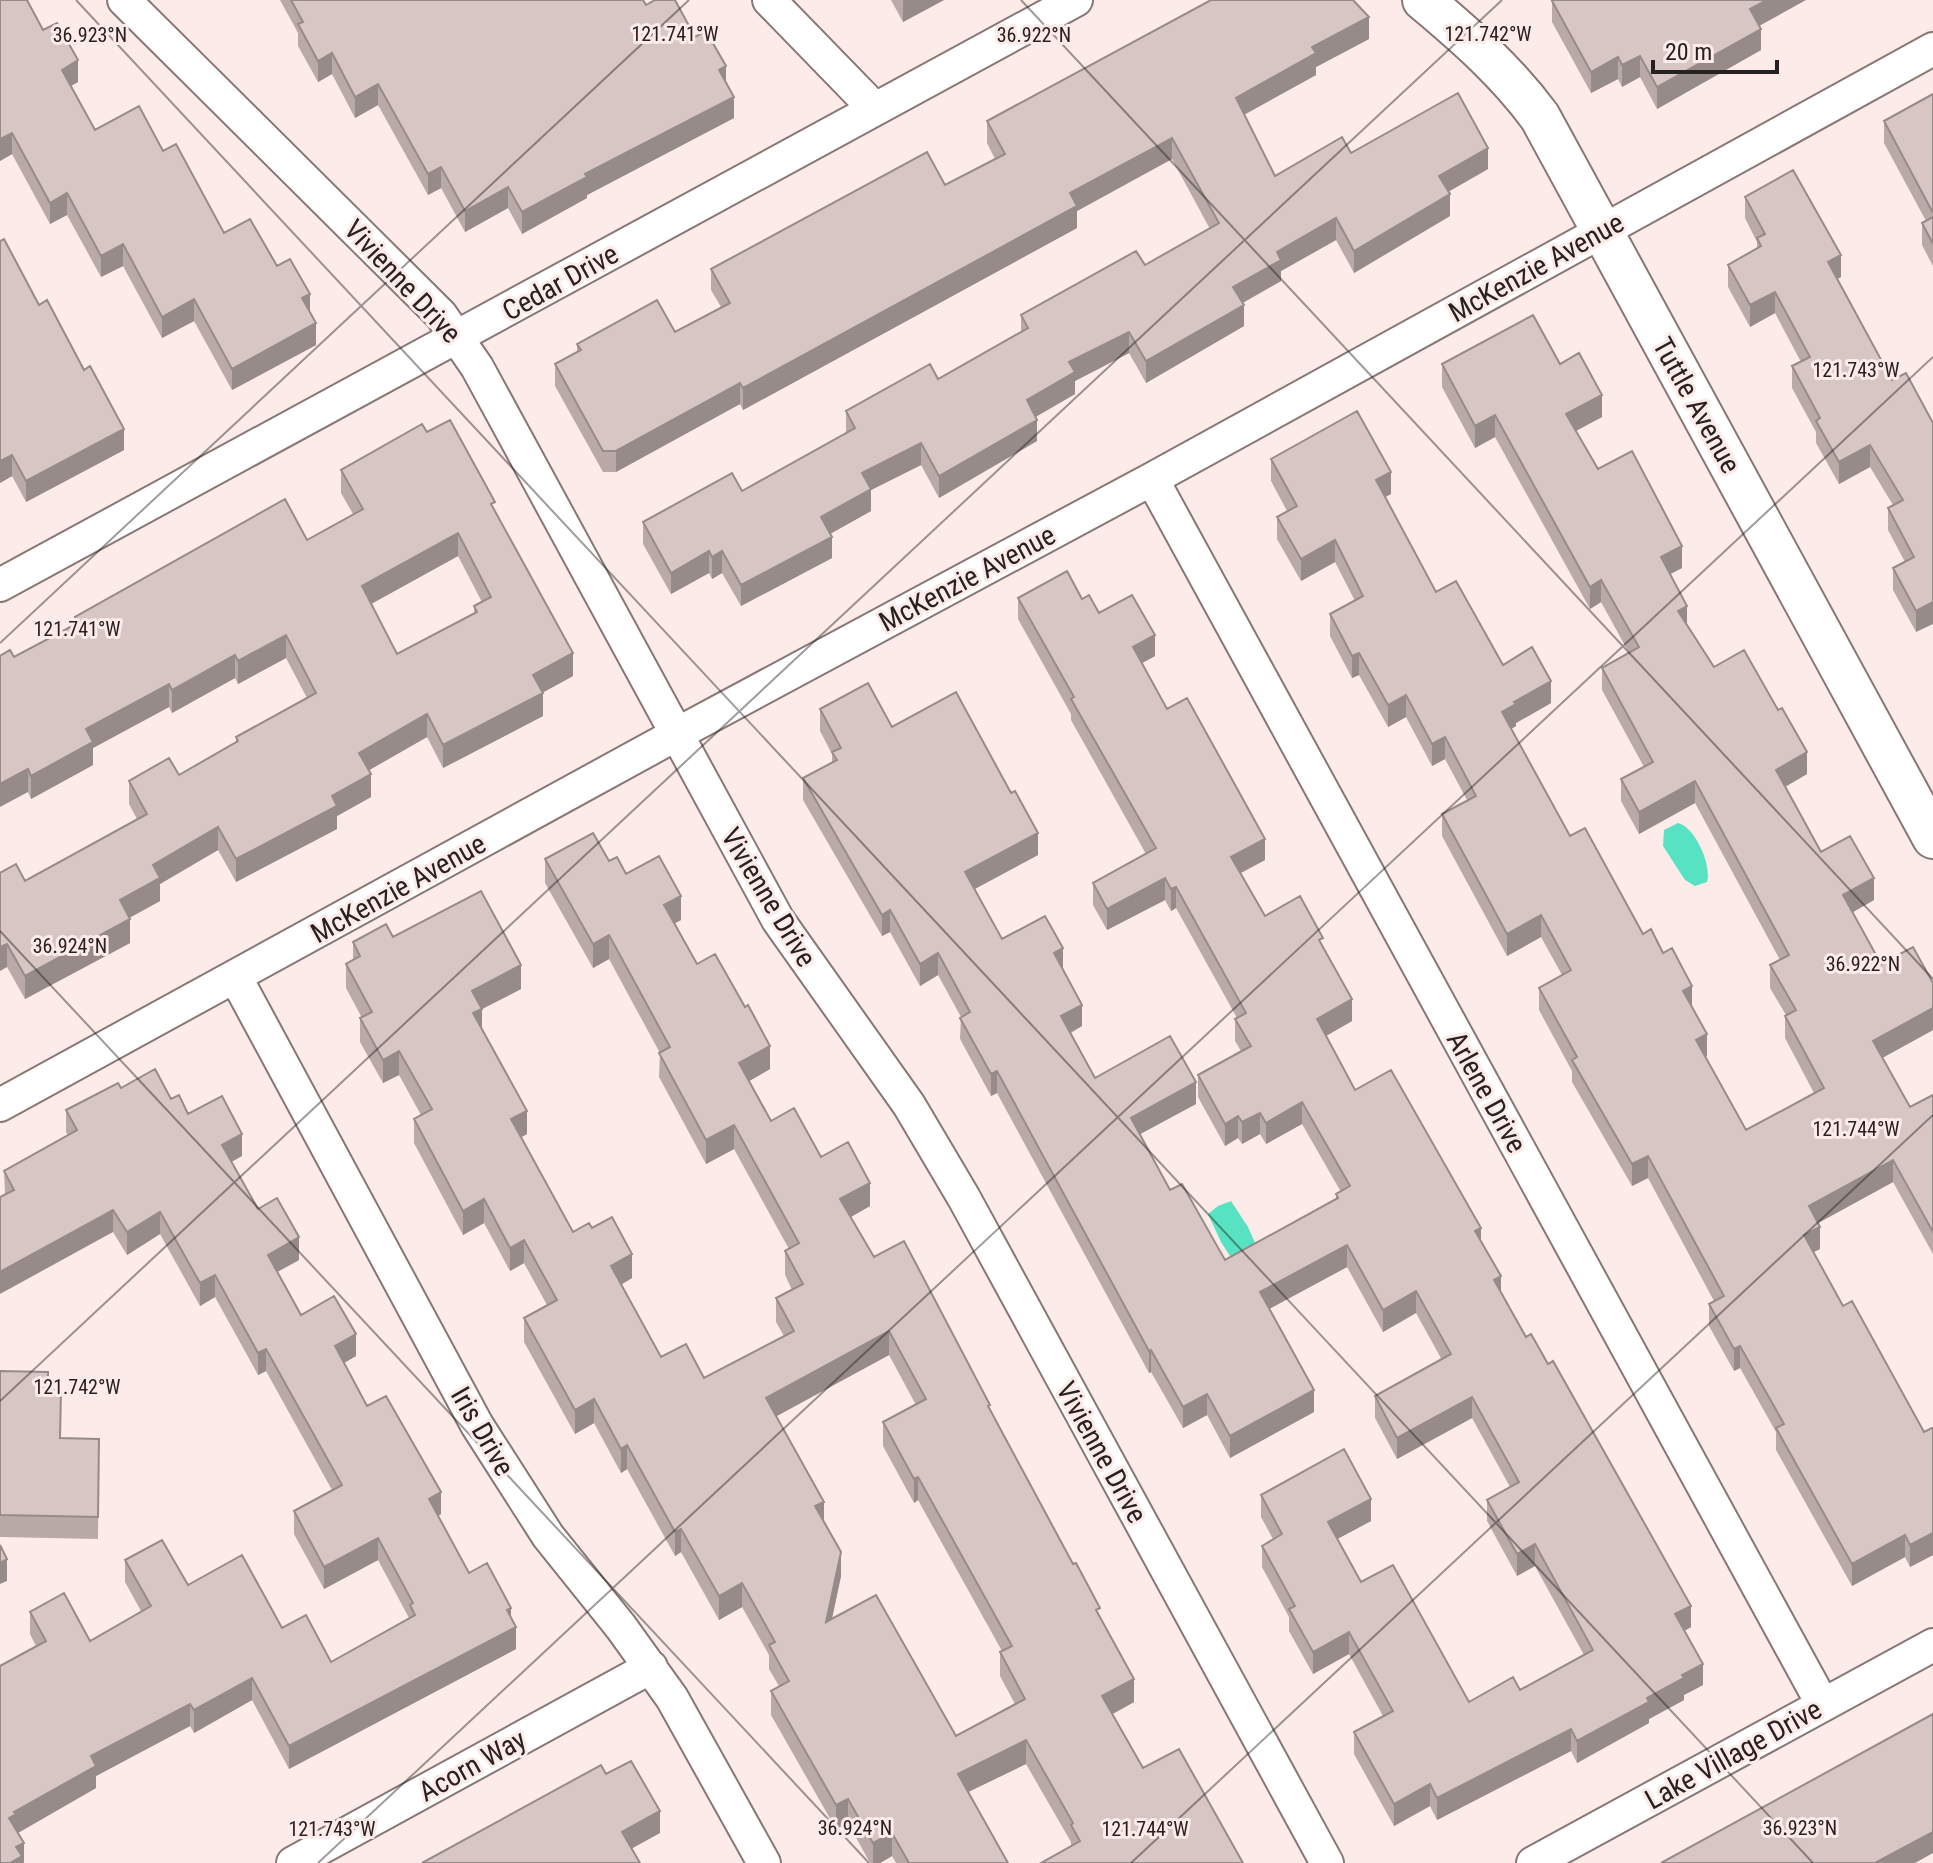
<svg xmlns="http://www.w3.org/2000/svg" width="1933" height="1863" font-family="'Roboto Condensed',sans-serif">
<style>
.water{fill:#57e2c2}
.lines{fill:none;stroke-linecap:round;stroke-linejoin:round}
.minor-casing{stroke:#877775;stroke-width:36}
.tertiary-casing{stroke:#877775;stroke-width:44}
.minor{stroke:#fff;stroke-width:32}
.tertiary{stroke:#fff;stroke-width:40}
.wall{fill:#b9aaa8;fill-rule:evenodd}
.shaded-wall{fill:#968b88}
.building{fill:#d7c6c3;stroke:#968b88;stroke-width:2;fill-rule:evenodd}
.ticks{fill:none;stroke:#282121;stroke-width:2;stroke-opacity:0.45}
.labels{text-anchor:middle;stroke-width:6;stroke-linejoin:round;paint-order:stroke}
.street-label{font-size:28px;fill:#282121;stroke:#fcebe8}
.ticks-label{font-size:20px;text-anchor:middle;fill:#282121;stroke:#fcebe8;stroke-width:6;stroke-linejoin:round;paint-order:stroke}
</style>
<rect width="100%" height="100%" fill="#fcebe8"/>
<path class="water" d="M 1678,823 C 1695,827 1712,865 1707,882 L 1695,886 L 1685,880 L 1663,846 L 1664,830 Z
M 1231,1201 L 1248,1227 L 1260,1254 L 1237,1267 L 1221,1242 L 1208,1214 L 1218,1206 Z"/>
<g class="lines">
<defs>
<path id="minor" d="M 124,0 L 441,315 L 477,367 L 778,920 L 909,1105 L 964,1198 L 1327,1863
M 769,0 L 874,108
M 1152,479 L 1823,1705
M 0,585 L 1076,0
M 236,978 L 477,1425 L 548,1536 L 621,1627 L 672,1698 L 764,1863
M 0,1105 L 677,734 L 1152,479 L 1933,49
M 293,1863 L 651,1667
M 1533,1863 L 1933,1645"/>
<path id="tertiary" d="M 1423,0 C 1466,36 1506,71 1540,117 L 1933,838"/>
</defs>
<use href="#minor" class="minor-casing"/>
<use href="#tertiary" class="tertiary-casing"/>
<use href="#minor" class="minor"/>
<use href="#tertiary" class="tertiary"/>
</g>
<path class="wall" d="M 280,0 L 643,0 L 646,5 L 695,37 L 726,83 L 734,118 L 587,195 L 587,198 L 522,234 L 508,208 L 465,232 L 441,188 L 428,195 L 378,105 L 355,118 L 332,74 L 318,82 L 298,46 L 298,33 Z
M 891,0 L 944,0 L 903,22 Z
M 1552,1 L 1759,26 L 1761,50 L 1657,109 L 1640,77 L 1622,87 L 1618,79 L 1591,93 L 1552,22 Z
M 43,30 L 78,82 L 71,86 L 95,130 L 163,151 L 224,233 L 277,266 L 310,312 L 316,345 L 232,390 L 194,321 L 162,338 L 123,266 L 101,277 L 67,215 L 50,224 L 12,154 L 0,161 Z
M 1369,39 L 1316,67 L 1316,75 L 1244,115 L 1275,176 L 1351,153 L 1488,169 L 1448,192 L 1450,216 L 1354,273 L 1336,240 L 1281,271 L 1281,281 L 1243,303 L 1244,326 L 1146,383 L 1129,353 L 1075,381 L 1075,394 L 1035,417 L 1037,441 L 939,498 L 921,465 L 871,490 L 871,511 L 830,534 L 832,558 L 741,606 L 722,573 L 712,579 L 709,573 L 671,594 L 643,544 L 643,522 L 742,491 L 846,433 L 846,411 L 938,379 L 1021,332 L 1021,315 L 1145,265 L 1210,229 L 1172,159 L 1077,211 L 1077,228 L 743,410 L 740,404 L 616,472 L 603,472 L 555,386 L 555,364 L 577,352 L 577,344 L 675,332 L 721,307 L 711,290 L 711,269 L 945,185 L 995,159 L 987,143 L 987,121 Z
M 1933,94 L 1933,266 L 1922,245 L 1922,223 L 1926,221 L 1884,143 L 1884,121 Z
M 1745,197 L 1841,277 L 1837,279 L 1892,380 L 1933,423 L 1916,632 L 1893,590 L 1893,568 L 1905,562 L 1888,530 L 1888,508 L 1893,505 L 1870,467 L 1839,484 L 1816,443 L 1816,432 L 1792,388 L 1792,366 L 1801,362 L 1775,313 L 1750,327 L 1728,287 L 1728,265 L 1757,248 L 1757,242 L 1745,218 Z
M 0,241 L 39,305 L 124,450 L 26,502 L 12,476 L 0,483 Z
M 1442,364 L 1560,364 L 1602,417 L 1576,431 L 1598,469 L 1682,568 L 1670,574 L 1687,626 L 1714,667 L 1807,774 L 1785,787 L 1821,852 L 1874,900 L 1852,912 L 1881,964 L 1933,983 L 1933,1030 L 1882,1058 L 1910,1107 L 1933,1095 L 1933,1254 L 1893,1182 L 1818,1223 L 1820,1249 L 1813,1252 L 1843,1306 L 1924,1432 L 1933,1429 L 1933,1555 L 1910,1567 L 1905,1557 L 1852,1586 L 1776,1450 L 1776,1432 L 1740,1368 L 1734,1371 L 1709,1326 L 1709,1304 L 1714,1301 L 1648,1178 L 1632,1186 L 1572,1082 L 1572,1071 L 1539,1010 L 1539,988 L 1562,975 L 1541,937 L 1507,956 L 1442,836 L 1442,814 L 1467,800 L 1445,759 L 1432,766 L 1406,717 L 1388,727 L 1359,675 L 1352,678 L 1330,636 L 1330,614 L 1355,601 L 1335,562 L 1301,581 L 1277,539 L 1277,517 L 1287,511 L 1271,481 L 1271,459 L 1391,494 L 1385,497 L 1436,592 L 1503,665 L 1551,703 L 1516,723 L 1516,726 L 1511,729 L 1570,836 L 1643,934 L 1692,1006 L 1707,1056 L 1705,1057 L 1746,1130 L 1814,1093 L 1785,1038 L 1785,1016 L 1786,1015 L 1770,988 L 1770,965 L 1780,960 L 1695,803 L 1639,834 L 1621,801 L 1621,779 L 1644,767 L 1602,690 L 1602,668 L 1629,653 L 1601,602 L 1590,609 L 1495,437 L 1475,448 L 1442,387 Z
M 427,432 L 495,512 L 573,676 L 543,692 L 543,716 L 443,768 L 427,737 L 369,770 L 371,797 L 337,816 L 337,829 L 236,882 L 218,850 L 160,884 L 160,901 L 129,918 L 130,943 L 25,999 L 7,967 L 0,873 L 25,881 L 137,819 L 129,804 L 129,781 L 179,775 L 236,742 L 236,737 L 307,698 L 286,658 L 238,684 L 235,678 L 172,713 L 169,707 L 93,748 L 93,765 L 31,799 L 28,792 L 14,657 L 75,624 L 75,617 L 307,540 L 353,514 L 341,493 L 341,470 ZM 458,556 L 482,602 L 474,606 L 474,613 L 397,654 L 371,604 Z
M 1018,598 L 1082,599 L 1155,656 L 1142,663 L 1167,709 L 1265,860 L 1241,873 L 1265,916 L 1323,947 L 1352,1021 L 1326,1036 L 1355,1090 L 1481,1241 L 1501,1293 L 1691,1627 L 1684,1631 L 1703,1685 L 1684,1695 L 1684,1700 L 1649,1719 L 1649,1723 L 1577,1763 L 1571,1751 L 1437,1820 L 1430,1806 L 1394,1826 L 1354,1754 L 1354,1732 L 1383,1716 L 1349,1654 L 1313,1674 L 1289,1631 L 1289,1617 L 1262,1567 L 1262,1546 L 1273,1539 L 1261,1517 L 1261,1495 L 1371,1521 L 1337,1539 L 1361,1582 L 1469,1702 L 1520,1690 L 1584,1655 L 1535,1566 L 1517,1576 L 1487,1521 L 1487,1500 L 1510,1487 L 1472,1418 L 1397,1459 L 1375,1418 L 1375,1396 L 1442,1360 L 1416,1313 L 1383,1332 L 1347,1267 L 1269,1309 L 1314,1412 L 1230,1458 L 1207,1415 L 1183,1428 L 1151,1372 L 1149,1373 L 997,1093 L 991,1096 L 960,1039 L 961,1017 L 938,975 L 920,986 L 890,932 L 882,936 L 803,800 L 803,778 L 832,762 L 832,754 L 820,731 L 820,709 L 892,727 L 1038,855 L 975,889 L 1002,939 L 1063,970 L 1082,1026 L 1071,1033 L 1095,1078 L 1196,1104 L 1140,1134 L 1170,1190 L 1225,1260 L 1336,1199 L 1336,1194 L 1341,1192 L 1302,1124 L 1266,1144 L 1260,1134 L 1242,1144 L 1238,1138 L 1225,1146 L 1198,1097 L 1198,1075 L 1241,1051 L 1235,1041 L 1235,1019 L 1237,1018 L 1176,908 L 1171,911 L 1165,900 L 1107,930 L 1093,905 L 1093,883 L 1146,854 L 1071,720 L 1071,714 L 1018,619 Z
M 545,859 L 609,861 L 681,920 L 675,923 L 697,964 L 770,1069 L 749,1081 L 771,1121 L 821,1157 L 870,1206 L 851,1217 L 874,1257 L 990,1410 L 1100,1616 L 1134,1702 L 1112,1714 L 1143,1768 L 1243,1863 L 1071,1847 L 1071,1842 L 1026,1764 L 968,1792 L 1008,1863 L 896,1863 L 892,1856 L 880,1863 L 870,1863 L 848,1823 L 836,1829 L 771,1715 L 771,1691 L 779,1686 L 769,1669 L 769,1655 L 742,1607 L 719,1620 L 681,1552 L 675,1556 L 627,1469 L 621,1473 L 594,1423 L 575,1434 L 524,1342 L 524,1318 L 547,1305 L 524,1263 L 510,1271 L 484,1223 L 463,1235 L 414,1143 L 414,1119 L 421,1115 L 399,1075 L 383,1083 L 360,1042 L 360,1018 L 362,1018 L 346,988 L 346,964 L 353,960 L 353,942 L 393,937 L 521,989 L 482,1009 L 482,1029 L 527,1134 L 521,1137 L 573,1232 L 592,1228 L 632,1278 L 621,1285 L 661,1357 L 704,1378 L 784,1336 L 776,1322 L 776,1298 L 792,1290 L 785,1275 L 785,1251 L 789,1249 L 734,1149 L 706,1164 L 659,1077 L 660,1053 L 609,959 L 593,968 L 545,883 ZM 889,1355 L 916,1405 L 883,1422 L 883,1446 L 914,1503 L 918,1500 L 1002,1651 L 1000,1652 L 1000,1676 L 1015,1704 L 956,1736 L 832,1619 L 841,1576 L 824,1521 L 776,1416 Z
M 121,1088 L 171,1099 L 242,1156 L 231,1162 L 258,1209 L 299,1260 L 277,1272 L 301,1315 L 356,1356 L 344,1363 L 367,1406 L 441,1514 L 438,1516 L 469,1573 L 511,1618 L 516,1649 L 289,1769 L 252,1700 L 194,1733 L 190,1726 L 96,1776 L 96,1788 L 18,1833 L 24,1863 L 0,1863 L 36,1646 L 30,1634 L 30,1612 L 90,1641 L 141,1611 L 125,1582 L 125,1560 L 188,1585 L 282,1628 L 331,1662 L 409,1618 L 378,1560 L 324,1589 L 294,1534 L 294,1511 L 332,1490 L 266,1371 L 258,1375 L 215,1297 L 200,1306 L 160,1234 L 127,1255 L 113,1232 L 5,1195 L 4,1171 L 68,1135 L 66,1132 L 66,1110 Z
M 0,1371 L 48,1390 L 61,1438 L 99,1439 L 98,1539 L 0,1537 Z"/>
<path class="shaded-wall" d="M 904,0 L 944,0 L 903,22 L 903,1 Z
M 1767,0 L 1806,0 L 1750,31 L 1750,9 Z
M 1369,17 L 1369,39 L 1316,67 L 1316,75 L 1236,119 L 1236,98 L 1312,47 Z
M 1761,29 L 1761,50 L 1657,109 L 1657,87 Z
M 332,53 L 332,74 L 318,82 L 318,61 Z
M 1640,56 L 1640,77 L 1622,87 L 1622,65 Z
M 1618,57 L 1618,79 L 1591,93 L 1591,72 Z
M 78,60 L 78,82 L 62,91 L 62,70 Z
M 726,66 L 726,88 L 719,70 Z
M 378,84 L 378,105 L 355,118 L 355,97 Z
M 734,97 L 734,118 L 587,195 L 587,198 L 522,234 L 522,212 L 585,174 Z
M 12,133 L 12,154 L 0,161 L 0,139 Z
M 1172,138 L 1172,159 L 1077,211 L 1077,228 L 743,410 L 743,388 L 1070,193 Z
M 1488,148 L 1488,169 L 1439,197 L 1439,176 Z
M 441,167 L 441,188 L 428,195 L 428,174 Z
M 508,187 L 508,208 L 465,232 L 465,211 Z
M 67,193 L 67,215 L 50,224 L 50,203 Z
M 1450,194 L 1450,216 L 1354,273 L 1354,251 Z
M 1336,218 L 1336,240 L 1281,271 L 1281,281 L 1233,308 L 1233,287 L 1277,252 Z
M 123,244 L 123,266 L 101,277 L 101,256 Z
M 1841,255 L 1841,277 L 1828,284 L 1828,262 Z
M 1775,292 L 1775,313 L 1750,327 L 1750,305 Z
M 310,294 L 310,316 L 302,298 Z
M 194,299 L 194,321 L 162,338 L 162,317 Z
M 1244,305 L 1244,326 L 1146,383 L 1146,361 Z
M 316,323 L 316,345 L 232,390 L 232,369 Z
M 1129,332 L 1129,353 L 1075,381 L 1075,394 L 1027,422 L 1027,400 L 1069,362 Z
M 740,383 L 740,404 L 616,472 L 616,451 Z
M 1602,395 L 1602,417 L 1566,436 L 1566,414 Z
M 1495,415 L 1495,437 L 1475,448 L 1475,426 Z
M 1037,420 L 1037,441 L 939,498 L 939,476 Z
M 124,429 L 124,450 L 26,502 L 26,481 Z
M 921,443 L 921,465 L 871,490 L 871,511 L 821,539 L 821,517 L 862,473 Z
M 1870,445 L 1870,467 L 1839,484 L 1839,462 Z
M 12,455 L 12,476 L 0,483 L 0,461 Z
M 1391,472 L 1391,494 L 1376,502 L 1376,480 Z
M 458,533 L 458,556 L 362,609 L 362,586 Z
M 832,537 L 832,558 L 741,606 L 741,585 Z
M 1335,540 L 1335,562 L 1301,581 L 1301,559 Z
M 1682,546 L 1682,568 L 1661,579 L 1661,557 Z
M 709,551 L 709,573 L 671,594 L 671,573 Z
M 722,551 L 722,573 L 712,579 L 712,557 Z
M 1601,580 L 1601,602 L 1590,609 L 1590,587 Z
M 1933,602 L 1933,624 L 1916,632 L 1916,611 Z
M 1687,606 L 1687,628 L 1678,611 Z
M 286,635 L 286,658 L 238,684 L 238,661 Z
M 1155,635 L 1155,656 L 1133,668 L 1133,647 Z
M 573,653 L 573,676 L 533,698 L 533,675 Z
M 1359,653 L 1359,675 L 1352,678 L 1352,656 Z
M 235,655 L 235,678 L 172,713 L 172,690 Z
M 1551,681 L 1551,703 L 1516,723 L 1516,726 L 1502,734 L 1502,712 L 1514,702 Z
M 169,684 L 169,707 L 93,748 L 93,765 L 31,799 L 31,776 L 86,729 Z
M 543,693 L 543,716 L 443,768 L 443,745 Z
M 1406,695 L 1406,717 L 1388,727 L 1388,705 Z
M 427,714 L 427,737 L 359,776 L 359,753 Z
M 1445,737 L 1445,759 L 1432,766 L 1432,744 Z
M 1807,752 L 1807,774 L 1776,792 L 1776,770 Z
M 28,769 L 28,792 L 0,807 L 0,784 Z
M 371,774 L 371,797 L 337,816 L 337,829 L 236,882 L 236,859 L 332,796 Z
M 1695,781 L 1695,803 L 1639,834 L 1639,812 Z
M 218,827 L 218,850 L 160,884 L 160,901 L 120,923 L 120,900 L 153,865 Z
M 1038,833 L 1038,855 L 965,894 L 965,872 Z
M 1265,839 L 1265,860 L 1231,878 L 1231,857 Z
M 1165,878 L 1165,900 L 1107,930 L 1107,909 Z
M 1874,878 L 1874,900 L 1843,918 L 1843,895 Z
M 1176,887 L 1176,908 L 1171,911 L 1171,889 Z
M 681,896 L 681,920 L 664,929 L 664,905 Z
M 890,910 L 890,932 L 882,936 L 882,915 Z
M 1541,915 L 1541,937 L 1507,956 L 1507,934 Z
M 130,919 L 130,943 L 25,999 L 25,976 Z
M 609,935 L 609,959 L 593,968 L 593,944 Z
M 7,944 L 7,967 L 0,971 L 0,947 Z
M 1063,948 L 1063,970 L 1054,953 Z
M 938,953 L 938,975 L 920,986 L 920,964 Z
M 521,965 L 521,989 L 482,1009 L 482,1033 L 473,1037 L 472,991 Z
M 1692,986 L 1692,1008 L 1683,991 Z
M 1352,999 L 1352,1021 L 1317,1041 L 1317,1019 Z
M 1082,1005 L 1082,1026 L 1061,1037 L 1061,1016 Z
M 1933,1008 L 1933,1030 L 1873,1063 L 1873,1041 Z
M 1707,1034 L 1707,1056 L 1696,1062 L 1696,1040 Z
M 770,1046 L 770,1069 L 739,1087 L 739,1063 Z
M 399,1051 L 399,1075 L 383,1083 L 383,1060 Z
M 997,1071 L 997,1093 L 991,1096 L 991,1074 Z
M 1196,1082 L 1196,1104 L 1131,1139 L 1131,1118 Z
M 1302,1102 L 1302,1124 L 1266,1144 L 1266,1123 Z
M 527,1111 L 527,1134 L 511,1143 L 511,1119 Z
M 1260,1113 L 1260,1134 L 1242,1144 L 1242,1122 Z
M 1238,1116 L 1238,1138 L 1225,1146 L 1225,1124 Z
M 734,1125 L 734,1149 L 706,1164 L 706,1140 Z
M 242,1134 L 242,1156 L 222,1167 L 222,1145 Z
M 1648,1156 L 1648,1178 L 1632,1186 L 1632,1164 Z
M 1893,1160 L 1893,1182 L 1809,1228 L 1809,1206 Z
M 870,1183 L 870,1206 L 840,1223 L 840,1199 Z
M 484,1199 L 484,1223 L 463,1235 L 463,1211 Z
M 113,1210 L 113,1232 L 0,1294 L 0,1272 Z
M 160,1212 L 160,1234 L 127,1255 L 127,1232 Z
M 1820,1227 L 1820,1249 L 1804,1257 L 1804,1235 Z
M 1481,1228 L 1481,1249 L 1475,1231 Z
M 299,1237 L 299,1260 L 268,1277 L 268,1255 Z
M 524,1240 L 524,1263 L 510,1271 L 510,1248 Z
M 1347,1245 L 1347,1267 L 1260,1314 L 1260,1292 Z
M 632,1254 L 632,1278 L 611,1290 L 611,1266 Z
M 215,1275 L 215,1297 L 200,1306 L 200,1283 Z
M 1501,1276 L 1501,1298 L 1494,1280 Z
M 1416,1291 L 1416,1313 L 1383,1332 L 1383,1310 Z
M 889,1331 L 889,1355 L 766,1422 L 766,1398 Z
M 356,1334 L 356,1356 L 335,1368 L 335,1346 Z
M 1740,1346 L 1740,1368 L 1734,1371 L 1734,1349 Z
M 266,1349 L 266,1371 L 258,1375 L 258,1353 Z
M 1151,1350 L 1151,1372 L 1149,1373 L 1149,1351 Z
M 1314,1390 L 1314,1412 L 1230,1458 L 1230,1436 Z
M 1207,1394 L 1207,1415 L 1183,1428 L 1183,1407 Z
M 1472,1397 L 1472,1418 L 1397,1459 L 1397,1438 Z
M 594,1399 L 594,1423 L 575,1434 L 575,1410 Z
M 627,1445 L 627,1469 L 621,1473 L 621,1449 Z
M 918,1477 L 918,1500 L 914,1503 L 914,1479 Z
M 441,1492 L 441,1514 L 429,1521 L 429,1499 Z
M 1371,1499 L 1371,1521 L 1328,1544 L 1328,1522 Z
M 824,1502 L 824,1526 L 815,1506 Z
M 681,1529 L 681,1552 L 675,1556 L 675,1532 Z
M 1933,1533 L 1933,1555 L 1910,1567 L 1910,1545 Z
M 1905,1535 L 1905,1557 L 1852,1586 L 1852,1564 Z
M 378,1538 L 378,1560 L 324,1589 L 324,1567 Z
M 1535,1544 L 1535,1566 L 1517,1576 L 1517,1554 Z
M 841,1552 L 841,1576 L 826,1646 L 826,1622 Z
M 7,1559 L 7,1581 L 0,1584 L 0,1563 Z
M 742,1583 L 742,1607 L 719,1620 L 719,1596 Z
M 1691,1606 L 1691,1627 L 1675,1636 L 1675,1614 Z
M 511,1608 L 511,1629 L 516,1627 L 516,1649 L 289,1769 L 289,1746 Z
M 1349,1632 L 1349,1654 L 1313,1674 L 1313,1652 Z
M 1703,1664 L 1703,1685 L 1684,1695 L 1684,1700 L 1649,1719 L 1649,1723 L 1577,1763 L 1577,1741 L 1682,1675 Z
M 252,1678 L 252,1700 L 194,1733 L 194,1710 Z
M 1134,1679 L 1134,1702 L 1102,1720 L 1102,1696 Z
M 190,1704 L 190,1726 L 96,1776 L 96,1788 L 16,1834 L 9,1818 L 14,1812 L 91,1756 Z
M 1571,1729 L 1571,1751 L 1437,1820 L 1437,1798 Z
M 1026,1740 L 1026,1764 L 958,1797 L 958,1774 Z
M 1430,1784 L 1430,1806 L 1394,1826 L 1394,1804 Z
M 848,1799 L 848,1823 L 836,1829 L 836,1805 Z
M 660,1811 L 660,1833 L 622,1854 L 622,1832 Z
M 1933,1832 L 1933,1853 L 1915,1863 L 1875,1863 Z
M 892,1833 L 892,1856 L 880,1863 L 873,1863 L 873,1843 Z
M 24,1843 L 24,1863 L 10,1863 L 16,1847 Z"/>
<path class="building" d="M 0,0 L 27,0 L 43,30 L 57,23 L 78,60 L 62,70 L 95,130 L 139,106 L 163,151 L 176,144 L 224,233 L 250,219 L 277,266 L 290,259 L 310,294 L 302,298 L 316,323 L 232,369 L 194,299 L 162,317 L 123,244 L 101,256 L 67,193 L 50,203 L 12,133 L 0,139 Z
M 291,0 L 643,0 L 646,5 L 655,0 L 675,0 L 695,37 L 706,31 L 726,66 L 719,70 L 734,97 L 585,174 L 587,177 L 522,212 L 508,187 L 465,211 L 441,167 L 428,174 L 378,84 L 355,97 L 332,53 L 318,61 L 298,24 L 303,22 Z
M 1211,0 L 1353,0 L 1369,17 L 1312,47 L 1316,53 L 1236,98 L 1275,176 L 1342,137 L 1351,153 L 1458,93 L 1488,148 L 1439,176 L 1450,194 L 1354,251 L 1336,218 L 1277,252 L 1281,260 L 1233,287 L 1244,305 L 1146,361 L 1129,332 L 1069,362 L 1075,372 L 1027,400 L 1037,420 L 939,476 L 921,443 L 862,473 L 871,489 L 821,517 L 832,537 L 741,585 L 722,551 L 712,557 L 709,551 L 671,573 L 643,522 L 732,473 L 742,491 L 855,428 L 846,411 L 930,364 L 938,379 L 1028,328 L 1021,315 L 1136,251 L 1145,265 L 1219,223 L 1172,138 L 1070,193 L 1077,206 L 743,388 L 740,383 L 616,451 L 603,451 L 555,364 L 581,350 L 577,344 L 657,300 L 675,332 L 730,303 L 711,269 L 927,152 L 945,185 L 1005,154 L 987,121 Z
M 1554,0 L 1767,0 L 1750,9 L 1761,29 L 1657,87 L 1640,56 L 1622,65 L 1618,57 L 1591,72 L 1552,1 Z
M 1933,94 L 1933,213 L 1884,121 Z
M 1793,170 L 1841,255 L 1828,262 L 1892,380 L 1906,373 L 1933,423 L 1933,602 L 1916,611 L 1893,568 L 1914,557 L 1888,508 L 1903,500 L 1870,445 L 1839,462 L 1816,421 L 1820,418 L 1792,366 L 1810,357 L 1775,292 L 1750,305 L 1728,265 L 1761,246 L 1757,238 L 1765,234 L 1745,197 Z
M 1933,217 L 1933,244 L 1922,223 Z
M 4,239 L 39,305 L 47,300 L 84,370 L 90,366 L 124,429 L 26,481 L 12,455 L 0,461 L 0,241 Z
M 1533,315 L 1560,364 L 1579,353 L 1602,395 L 1566,414 L 1598,469 L 1632,451 L 1682,546 L 1661,557 L 1687,606 L 1678,611 L 1714,667 L 1744,650 L 1778,710 L 1782,708 L 1807,752 L 1776,770 L 1821,852 L 1850,836 L 1874,878 L 1843,895 L 1881,964 L 1913,947 L 1933,983 L 1933,1008 L 1873,1041 L 1910,1107 L 1933,1095 L 1933,1232 L 1893,1160 L 1809,1206 L 1820,1227 L 1804,1235 L 1843,1306 L 1852,1301 L 1924,1432 L 1932,1428 L 1933,1429 L 1933,1533 L 1910,1545 L 1905,1535 L 1852,1564 L 1776,1428 L 1784,1424 L 1740,1346 L 1734,1349 L 1709,1304 L 1724,1296 L 1648,1156 L 1632,1164 L 1572,1060 L 1577,1057 L 1539,988 L 1571,970 L 1541,915 L 1507,934 L 1442,814 L 1476,796 L 1445,737 L 1432,744 L 1406,695 L 1388,705 L 1359,653 L 1352,656 L 1330,614 L 1363,596 L 1335,540 L 1301,559 L 1277,517 L 1297,506 L 1271,459 L 1357,411 L 1391,472 L 1376,480 L 1436,592 L 1456,581 L 1503,665 L 1532,647 L 1551,681 L 1514,702 L 1516,704 L 1502,712 L 1570,836 L 1585,828 L 1643,934 L 1651,929 L 1663,953 L 1672,948 L 1692,986 L 1683,991 L 1707,1034 L 1696,1040 L 1746,1130 L 1824,1088 L 1785,1016 L 1796,1010 L 1770,965 L 1789,955 L 1695,781 L 1639,812 L 1621,779 L 1653,762 L 1602,668 L 1639,647 L 1601,580 L 1590,587 L 1495,415 L 1475,426 L 1442,364 Z
M 450,420 L 495,502 L 491,504 L 573,653 L 533,675 L 543,693 L 443,745 L 427,714 L 359,753 L 371,774 L 332,796 L 337,806 L 236,859 L 218,827 L 153,865 L 160,878 L 120,900 L 130,919 L 25,976 L 7,944 L 0,947 L 0,873 L 16,864 L 25,881 L 147,814 L 129,781 L 169,758 L 179,775 L 238,741 L 236,737 L 316,693 L 286,635 L 238,661 L 235,655 L 172,690 L 169,684 L 86,729 L 93,742 L 31,776 L 28,769 L 0,784 L 0,656 L 10,650 L 14,657 L 78,623 L 75,617 L 285,499 L 307,540 L 363,509 L 341,470 L 422,424 L 427,432 ZM 458,533 L 491,597 L 474,606 L 477,612 L 397,654 L 362,586 Z
M 1067,571 L 1082,599 L 1089,595 L 1099,613 L 1132,595 L 1155,635 L 1133,647 L 1167,709 L 1187,698 L 1265,839 L 1231,857 L 1265,916 L 1300,896 L 1323,938 L 1319,940 L 1352,999 L 1317,1019 L 1355,1090 L 1391,1070 L 1481,1228 L 1475,1231 L 1501,1276 L 1494,1280 L 1526,1337 L 1531,1334 L 1548,1364 L 1553,1361 L 1691,1606 L 1675,1614 L 1703,1664 L 1682,1675 L 1684,1678 L 1647,1698 L 1649,1702 L 1577,1741 L 1571,1729 L 1437,1798 L 1430,1784 L 1394,1804 L 1354,1732 L 1393,1711 L 1349,1632 L 1313,1652 L 1289,1609 L 1295,1606 L 1262,1546 L 1282,1534 L 1261,1495 L 1344,1449 L 1371,1499 L 1328,1522 L 1361,1582 L 1393,1565 L 1469,1702 L 1513,1677 L 1520,1690 L 1593,1650 L 1535,1544 L 1517,1554 L 1487,1500 L 1519,1482 L 1472,1397 L 1397,1438 L 1375,1396 L 1451,1354 L 1416,1291 L 1383,1310 L 1347,1245 L 1260,1292 L 1314,1390 L 1230,1436 L 1207,1394 L 1183,1407 L 1151,1350 L 1149,1351 L 997,1071 L 991,1074 L 960,1018 L 970,1012 L 938,953 L 920,964 L 890,910 L 882,915 L 803,778 L 837,760 L 832,752 L 841,748 L 820,709 L 868,683 L 892,727 L 956,692 L 1011,793 L 1015,791 L 1038,833 L 965,872 L 1002,939 L 1045,916 L 1063,948 L 1054,953 L 1082,1005 L 1061,1016 L 1095,1078 L 1170,1036 L 1196,1082 L 1131,1118 L 1170,1190 L 1182,1184 L 1225,1260 L 1338,1198 L 1336,1194 L 1350,1186 L 1302,1102 L 1266,1123 L 1260,1113 L 1242,1122 L 1238,1116 L 1225,1124 L 1198,1075 L 1251,1046 L 1235,1019 L 1246,1013 L 1176,887 L 1171,889 L 1165,878 L 1107,909 L 1093,883 L 1156,848 L 1071,699 L 1074,697 L 1018,598 Z
M 593,833 L 609,861 L 617,857 L 626,874 L 659,856 L 681,896 L 664,905 L 697,964 L 715,954 L 745,1007 L 748,1005 L 770,1046 L 739,1063 L 771,1121 L 794,1108 L 821,1157 L 848,1142 L 870,1183 L 840,1199 L 874,1257 L 904,1241 L 990,1405 L 988,1406 L 1073,1564 L 1076,1563 L 1100,1608 L 1096,1610 L 1134,1679 L 1102,1696 L 1143,1768 L 1179,1749 L 1243,1863 L 1041,1863 L 1080,1841 L 1071,1825 L 1073,1823 L 1026,1740 L 958,1774 L 1008,1863 L 909,1863 L 892,1833 L 873,1843 L 848,1799 L 836,1805 L 771,1691 L 789,1681 L 769,1645 L 775,1642 L 742,1583 L 719,1596 L 681,1529 L 675,1532 L 627,1445 L 621,1449 L 594,1399 L 575,1410 L 524,1318 L 557,1300 L 524,1240 L 510,1248 L 484,1199 L 463,1211 L 414,1119 L 432,1109 L 399,1051 L 383,1060 L 360,1018 L 372,1012 L 346,964 L 360,956 L 353,942 L 386,924 L 393,937 L 481,891 L 521,965 L 472,991 L 482,1009 L 473,1013 L 527,1111 L 511,1119 L 573,1232 L 589,1223 L 592,1228 L 612,1217 L 632,1254 L 611,1266 L 661,1357 L 686,1344 L 704,1378 L 794,1331 L 776,1298 L 803,1284 L 785,1251 L 799,1243 L 734,1125 L 706,1140 L 659,1053 L 670,1047 L 609,935 L 593,944 L 545,859 ZM 889,1331 L 926,1399 L 883,1422 L 914,1479 L 918,1477 L 1012,1646 L 1000,1652 L 1025,1699 L 956,1736 L 876,1595 L 826,1622 L 841,1552 L 815,1506 L 824,1502 L 766,1398 Z
M 155,1069 L 171,1099 L 179,1095 L 188,1114 L 222,1096 L 242,1134 L 222,1145 L 258,1209 L 277,1198 L 299,1237 L 268,1255 L 301,1315 L 334,1296 L 356,1334 L 335,1346 L 367,1406 L 386,1396 L 441,1492 L 429,1499 L 469,1573 L 487,1563 L 511,1608 L 507,1610 L 516,1627 L 289,1746 L 252,1678 L 194,1710 L 190,1704 L 91,1756 L 96,1766 L 14,1812 L 16,1814 L 9,1818 L 24,1843 L 16,1847 L 22,1856 L 10,1863 L 0,1863 L 0,1666 L 46,1641 L 30,1612 L 64,1593 L 90,1641 L 151,1606 L 125,1560 L 162,1540 L 188,1585 L 242,1555 L 282,1628 L 306,1615 L 331,1662 L 415,1615 L 410,1605 L 413,1603 L 378,1538 L 324,1567 L 294,1511 L 342,1485 L 266,1349 L 258,1353 L 215,1275 L 200,1283 L 160,1212 L 127,1232 L 113,1210 L 0,1272 L 0,1197 L 14,1190 L 4,1171 L 77,1130 L 66,1110 L 118,1083 L 121,1088 Z
M 0,1371 L 48,1372 L 48,1390 L 61,1391 L 60,1438 L 99,1439 L 98,1517 L 0,1515 Z
M 0,1545 L 7,1559 L 0,1563 Z
M 1933,1714 L 1933,1832 L 1875,1863 L 1661,1863 Z
M 631,1761 L 660,1811 L 622,1832 L 640,1863 L 422,1863 L 601,1765 L 606,1774 Z"/>
<path class="ticks" d="M 76,0 L 1813,1863M 1021,0 L 1933,979M 0,643 L 689,0M 0,931 L 869,1863M 0,1401 L 1502,0M 318,1863 L 1933,357M 1131,1863 L 1933,1115"/>
<g class="labels">
<g class="street-label">
<text transform="translate(1536 267) rotate(-29)" y="10">McKenzie Avenue</text>
<text transform="translate(403 281) rotate(47)" y="10">Vivienne Drive</text>
<text transform="translate(560 282) rotate(-29)" y="10">Cedar Drive</text>
<text transform="translate(1697 405) rotate(61)" y="10">Tuttle Avenue</text>
<text transform="translate(967 578) rotate(-28)" y="10">McKenzie Avenue</text>
<text transform="translate(398 888) rotate(-29)" y="10">McKenzie Avenue</text>
<text transform="translate(769 897) rotate(59)" y="10">Vivienne Drive</text>
<text transform="translate(1487 1092) rotate(61)" y="10">Arlene Drive</text>
<text transform="translate(483 1431) rotate(60)" y="10">Iris Drive</text>
<text transform="translate(1102 1452) rotate(61)" y="10">Vivienne Drive</text>
<text transform="translate(1733 1754) rotate(-29)" y="10">Lake Village Drive</text>
<text transform="translate(472 1765) rotate(-29)" y="10">Acorn Way</text>
</g>
</g>
<g class="ticks-label">
<text x="675" y="41">121.741°W</text>
<text x="1488" y="41">121.742°W</text>
<text x="90" y="42">36.923°N</text>
<text x="1034" y="42">36.922°N</text>
<text x="1856" y="377">121.743°W</text>
<text x="77" y="636">121.741°W</text>
<text x="70" y="953">36.924°N</text>
<text x="1863" y="971">36.922°N</text>
<text x="1856" y="1136">121.744°W</text>
<text x="77" y="1394">121.742°W</text>
<text x="855" y="1835">36.924°N</text>
<text x="1800" y="1835">36.923°N</text>
<text x="332" y="1836">121.743°W</text>
<text x="1145" y="1836">121.744°W</text>
</g>
<path d="M1653 60v12h124v-12" fill="none" stroke="#282121" stroke-width="4"/>
<text x="1665" y="60" font-size="24" fill="#282121" stroke="#fcebe8" stroke-width="6" paint-order="stroke">20 m</text>
</svg>
